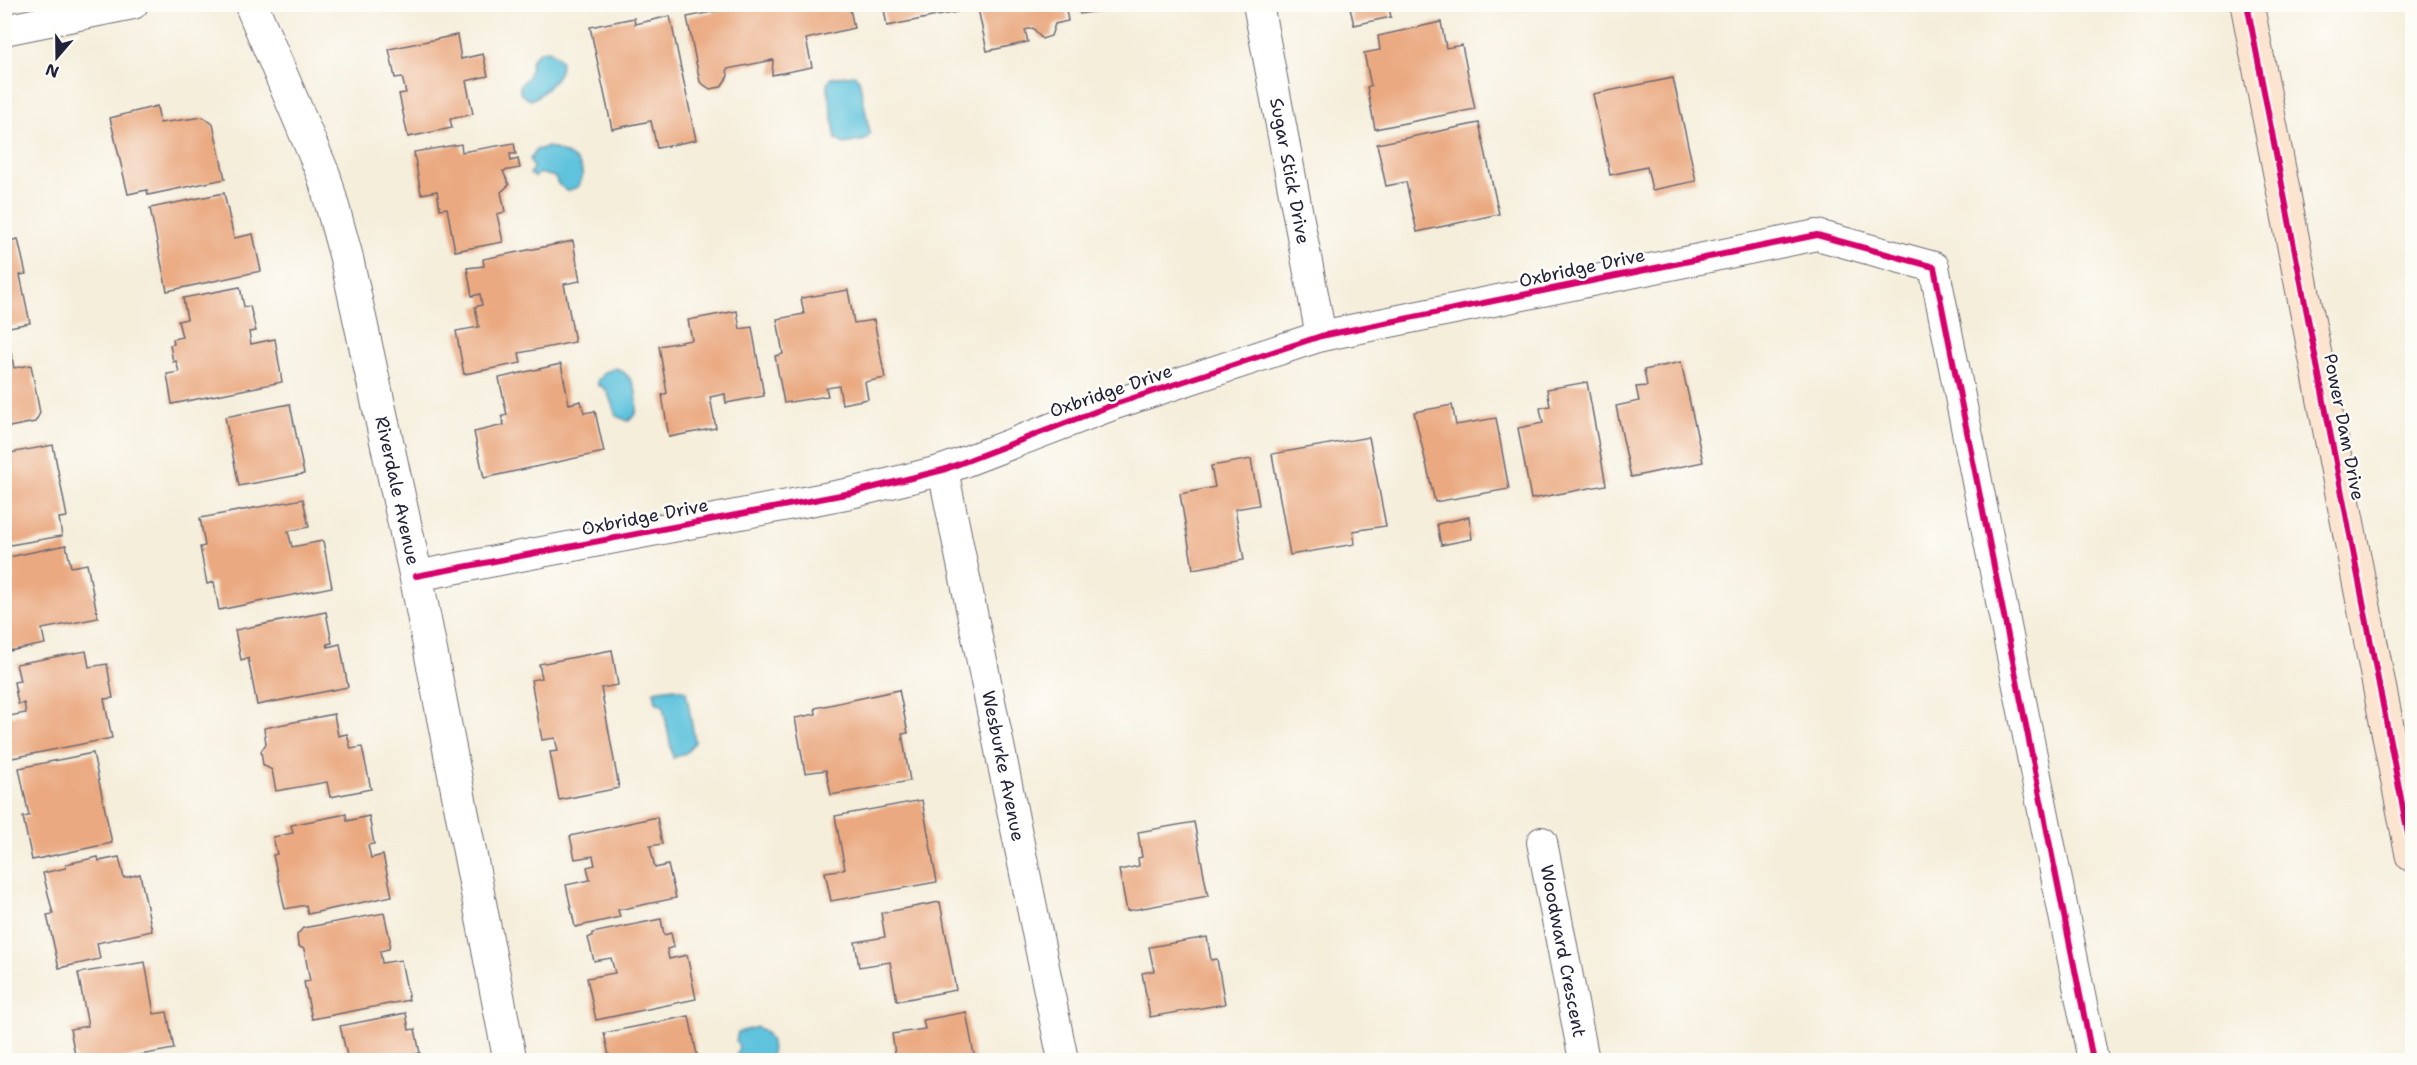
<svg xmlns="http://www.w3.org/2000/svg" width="2417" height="1065" font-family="'Shantell Sans',sans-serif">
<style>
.water{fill:#5fc3dd;stroke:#40728c;stroke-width:1.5}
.building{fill:#eaa980}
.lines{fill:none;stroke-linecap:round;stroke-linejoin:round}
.minor-casing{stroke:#6c6973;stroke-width:32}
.tertiary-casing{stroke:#6c6973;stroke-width:35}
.secondary-casing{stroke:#6c6973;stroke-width:35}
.minor{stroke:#fff;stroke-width:30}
.tertiary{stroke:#fff;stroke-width:33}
.secondary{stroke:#fce5d0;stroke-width:33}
.cycleway-casing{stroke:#fdfcf7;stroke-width:10}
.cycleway{stroke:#d6006c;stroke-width:6}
.labels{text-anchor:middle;stroke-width:5;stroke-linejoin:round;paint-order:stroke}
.street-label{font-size:18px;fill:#22223b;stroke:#fdfcf7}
</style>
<rect width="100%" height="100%" fill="#fdfcf7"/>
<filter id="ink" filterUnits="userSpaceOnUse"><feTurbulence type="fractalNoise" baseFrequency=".0167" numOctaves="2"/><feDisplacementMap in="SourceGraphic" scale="12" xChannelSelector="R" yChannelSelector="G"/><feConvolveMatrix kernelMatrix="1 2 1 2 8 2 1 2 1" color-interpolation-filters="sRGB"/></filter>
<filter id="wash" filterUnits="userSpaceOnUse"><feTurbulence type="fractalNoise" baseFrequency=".008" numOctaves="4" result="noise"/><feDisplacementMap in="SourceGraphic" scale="24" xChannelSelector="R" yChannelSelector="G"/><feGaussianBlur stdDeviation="1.35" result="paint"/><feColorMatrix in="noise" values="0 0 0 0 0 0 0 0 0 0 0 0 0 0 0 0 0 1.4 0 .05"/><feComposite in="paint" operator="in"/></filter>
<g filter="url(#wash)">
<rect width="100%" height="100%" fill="#f5eedb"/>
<path class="water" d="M 549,50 C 554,54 561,57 561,65 C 561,77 540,97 530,100 L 520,93 L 520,86 L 529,75 L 532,59 L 540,51 Z
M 854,75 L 859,79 L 870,134 L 865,140 L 844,144 L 836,139 L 827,84 L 831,78 Z
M 548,147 C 568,153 592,163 578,187 L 567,191 L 558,184 L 555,177 L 539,173 L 535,177 L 530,174 L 533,168 L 530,159 L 536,150 Z
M 616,368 C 636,377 639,395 636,414 L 628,421 L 616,416 L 608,393 L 602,386 L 598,386 L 598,379 L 602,378 L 603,373 Z
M 674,688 L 686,691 L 695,742 L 686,753 L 673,758 L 663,706 L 656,702 L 654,691 Z
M 757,1027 C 772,1035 773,1044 771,1060 L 735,1060 L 739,1047 L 736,1041 L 738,1032 Z"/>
<g id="blocks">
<path class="building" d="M 750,4 L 766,4 L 767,9 L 787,4 L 849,4 L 854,28 L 806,39 L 812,67 L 772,75 L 773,60 L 727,69 L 728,76 L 721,87 L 710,89 L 700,82 L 687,17 Z
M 883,4 L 966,4 L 967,10 L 887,26 Z
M 977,4 L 1065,4 L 1068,21 L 1055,24 L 1051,36 L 1042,39 L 1033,28 L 1025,30 L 1028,42 L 987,51 Z
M 1078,4 L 1127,4 L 1127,6 L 1080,14 Z
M 1349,4 L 1388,4 L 1391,17 L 1354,25 Z
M 670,16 L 696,140 L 657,148 L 651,121 L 612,129 L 590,27 L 634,18 L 635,24 Z
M 1441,22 L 1446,48 L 1462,45 L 1475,109 L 1375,129 L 1367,87 L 1371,86 L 1364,53 L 1380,50 L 1378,36 Z
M 457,35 L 461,59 L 483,54 L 488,76 L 466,81 L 473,114 L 450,119 L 452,128 L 408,137 L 399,94 L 406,93 L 402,77 L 395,78 L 389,49 Z
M 1673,78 L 1696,181 L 1652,190 L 1647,167 L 1610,175 L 1593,94 Z
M 157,106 L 160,123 L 203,117 L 213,124 L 225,179 L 148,195 L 147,190 L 128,194 L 110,118 Z
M 1479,123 L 1499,214 L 1417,232 L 1406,182 L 1386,186 L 1377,144 Z
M 514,143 L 516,154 L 510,154 L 511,161 L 518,159 L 520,168 L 503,171 L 509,185 L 501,192 L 505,212 L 497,214 L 503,242 L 455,251 L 447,208 L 440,209 L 437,191 L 421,194 L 414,152 L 461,144 L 462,152 Z
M 224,193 L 234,238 L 253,234 L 261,271 L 167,291 L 150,208 Z
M 18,239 L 26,274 L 20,275 L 30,323 L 4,328 L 4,242 Z
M 573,241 L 580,281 L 564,284 L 575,342 L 519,353 L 521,363 L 464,374 L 456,331 L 479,327 L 475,307 L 482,305 L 480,294 L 472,296 L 467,268 L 484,266 L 483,259 Z
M 240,287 L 244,307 L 250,306 L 256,331 L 249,332 L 251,344 L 275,339 L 282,382 L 172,404 L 167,374 L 179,372 L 176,361 L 173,362 L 170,345 L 174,344 L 173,339 L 182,337 L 178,321 L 187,319 L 183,298 Z
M 848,290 L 854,323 L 874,320 L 885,378 L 865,382 L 868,399 L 842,404 L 839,386 L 826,388 L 828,396 L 784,403 L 775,356 L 783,354 L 777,319 L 804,314 L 801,298 Z
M 737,311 L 740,329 L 752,327 L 764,396 L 726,403 L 725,394 L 710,397 L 716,428 L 669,437 L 662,395 L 667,393 L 659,346 L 692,340 L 688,320 Z
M 10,348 L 14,368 L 31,365 L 40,413 L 35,422 L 4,428 L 4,349 Z
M 1681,362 L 1703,462 L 1631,477 L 1616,406 L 1639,401 L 1636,387 L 1647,386 L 1644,370 Z
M 561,364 L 569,404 L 581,401 L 584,413 L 595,411 L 604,452 L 484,478 L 474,432 L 504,425 L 502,416 L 507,415 L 499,378 Z
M 1587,382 L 1606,485 L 1531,499 L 1518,428 L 1543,423 L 1540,408 L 1550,406 L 1547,389 Z
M 290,404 L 304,474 L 239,486 L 225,417 Z
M 1452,405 L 1456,425 L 1496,418 L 1509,489 L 1435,502 L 1414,412 Z
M 1369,437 L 1386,526 L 1353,531 L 1355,544 L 1290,555 L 1272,454 Z
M 53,445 L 67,517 L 59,518 L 62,536 L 4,546 L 4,454 Z
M 1251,459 L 1259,505 L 1235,509 L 1244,560 L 1193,569 L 1180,494 L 1215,487 L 1211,466 Z
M 303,499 L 309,527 L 288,531 L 292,547 L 323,541 L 332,587 L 219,610 L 214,582 L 207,584 L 200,547 L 205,546 L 200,518 Z
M 1469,517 L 1472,539 L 1441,545 L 1437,524 Z
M 66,545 L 71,567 L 87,564 L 98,618 L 42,629 L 45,644 L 4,652 L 4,558 Z
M 326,612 L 332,643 L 327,644 L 328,647 L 340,644 L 348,687 L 257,705 L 248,658 L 241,660 L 235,630 Z
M 612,650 L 618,685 L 601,688 L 619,788 L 559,800 L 550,752 L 558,751 L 555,738 L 542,740 L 531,680 L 542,678 L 539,664 Z
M 86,651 L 89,667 L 107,664 L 113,698 L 104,699 L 112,738 L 12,758 L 4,717 L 26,713 L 24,703 L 18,704 L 14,682 L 20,681 L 16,664 Z
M 899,690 L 908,733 L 902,734 L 910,781 L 831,795 L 826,770 L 805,773 L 795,718 L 816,714 L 815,708 Z
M 334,714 L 338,736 L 347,734 L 351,749 L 362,747 L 371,789 L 330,797 L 327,782 L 276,791 L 272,770 L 263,765 L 261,751 L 266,744 L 264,728 Z
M 93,753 L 112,843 L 32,860 L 23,817 L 29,816 L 19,768 Z
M 922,800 L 937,882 L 831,901 L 825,872 L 845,869 L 835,816 Z
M 346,814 L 347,821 L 369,816 L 374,844 L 368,845 L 371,858 L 383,855 L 392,896 L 308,914 L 306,905 L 285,909 L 273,855 L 277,854 L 273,837 L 293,833 L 291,825 Z
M 657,817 L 662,844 L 650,846 L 655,868 L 668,865 L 676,898 L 618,910 L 620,917 L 575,927 L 566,885 L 590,880 L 587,867 L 595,865 L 593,856 L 575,859 L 570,836 Z
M 1194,822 L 1208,896 L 1127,911 L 1119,870 L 1139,866 L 1138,858 L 1142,857 L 1138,832 Z
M 98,857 L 99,861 L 119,857 L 124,878 L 140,874 L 152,931 L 97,943 L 100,959 L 59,968 L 47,915 L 53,914 L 43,873 L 66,868 L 66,864 Z
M 940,902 L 956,990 L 897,1001 L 890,962 L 859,967 L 855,942 L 885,937 L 881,913 Z
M 384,913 L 390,940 L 389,949 L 380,951 L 382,963 L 401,960 L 409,1000 L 312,1019 L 304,982 L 310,981 L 304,949 L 298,946 L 297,935 L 303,928 Z
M 661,919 L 664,935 L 671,933 L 674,947 L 667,949 L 669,959 L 687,955 L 696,999 L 596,1020 L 587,978 L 615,973 L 611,958 L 594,961 L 588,938 L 592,936 L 592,933 Z
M 1207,937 L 1211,960 L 1217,959 L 1225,1004 L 1150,1017 L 1142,973 L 1154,971 L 1149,947 Z
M 145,962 L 154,1014 L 167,1012 L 174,1049 L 112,1060 L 76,1060 L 70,1029 L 88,1026 L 78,973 Z
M 966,1012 L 975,1060 L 896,1060 L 892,1034 L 925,1029 L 923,1020 Z
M 406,1013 L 409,1030 L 415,1029 L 420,1053 L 415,1054 L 416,1060 L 348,1060 L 340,1026 Z
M 689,1016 L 698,1060 L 610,1060 L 604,1033 Z"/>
</g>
</g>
<g filter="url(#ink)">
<use href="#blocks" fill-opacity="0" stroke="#6c6973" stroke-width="1.5"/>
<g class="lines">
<defs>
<g id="minor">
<path id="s1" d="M 1258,4 L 1321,336"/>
<path d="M 4,30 L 133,4"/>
<path id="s2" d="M 943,470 L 1063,1060"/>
<path d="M 416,576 L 851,493 L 943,470 L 1115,404 L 1321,336 L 1817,235 L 1934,267 L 2093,1060"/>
<path id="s3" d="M 1542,842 L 1584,1060"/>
</g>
<g id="tertiary">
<path id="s4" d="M 251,4 L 324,176 L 346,256 L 416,576 L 510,1060"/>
</g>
<path id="secondary" d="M 2247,4 L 2412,855"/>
</defs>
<use href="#minor" class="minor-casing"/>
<use href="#tertiary" class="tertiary-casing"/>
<use href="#secondary" class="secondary-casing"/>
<use href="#minor" class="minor"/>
<use href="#tertiary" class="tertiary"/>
<use href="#secondary" class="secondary"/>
<defs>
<path id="cycleway" d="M 2247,4 L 2412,855
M 416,576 L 851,493 L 943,470 L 1115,404 L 1321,336 L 1817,235 L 1934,267 L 2093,1060"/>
</defs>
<use href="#cycleway" class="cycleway-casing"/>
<use href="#cycleway" class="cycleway"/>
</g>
</g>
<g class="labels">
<g class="street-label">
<text dy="6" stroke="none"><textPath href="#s1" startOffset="170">Sugar Stick Drive</textPath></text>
<text transform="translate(1582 268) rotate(-12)" y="6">Oxbridge Drive</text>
<text transform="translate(1111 391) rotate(-19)" y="6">Oxbridge Drive</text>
<text transform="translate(2344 427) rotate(79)" y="6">Power Dam Drive</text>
<text dy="6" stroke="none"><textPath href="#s4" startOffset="510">Riverdale Avenue</textPath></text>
<text transform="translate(645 517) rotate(-11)" y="6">Oxbridge Drive</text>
<text dy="6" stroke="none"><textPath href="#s2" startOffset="302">Wesburke Avenue</textPath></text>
<text dy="6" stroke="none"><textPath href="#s3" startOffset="111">Woodward Crescent</textPath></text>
</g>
</g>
<rect width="2417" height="1065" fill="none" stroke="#fdfcf7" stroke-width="24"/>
<g transform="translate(57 57) rotate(200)" stroke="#fdfcf7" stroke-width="4.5" paint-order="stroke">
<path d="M0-4.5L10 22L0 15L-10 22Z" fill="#22223b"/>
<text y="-9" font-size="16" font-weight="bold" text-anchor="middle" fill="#22223b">N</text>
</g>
</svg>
